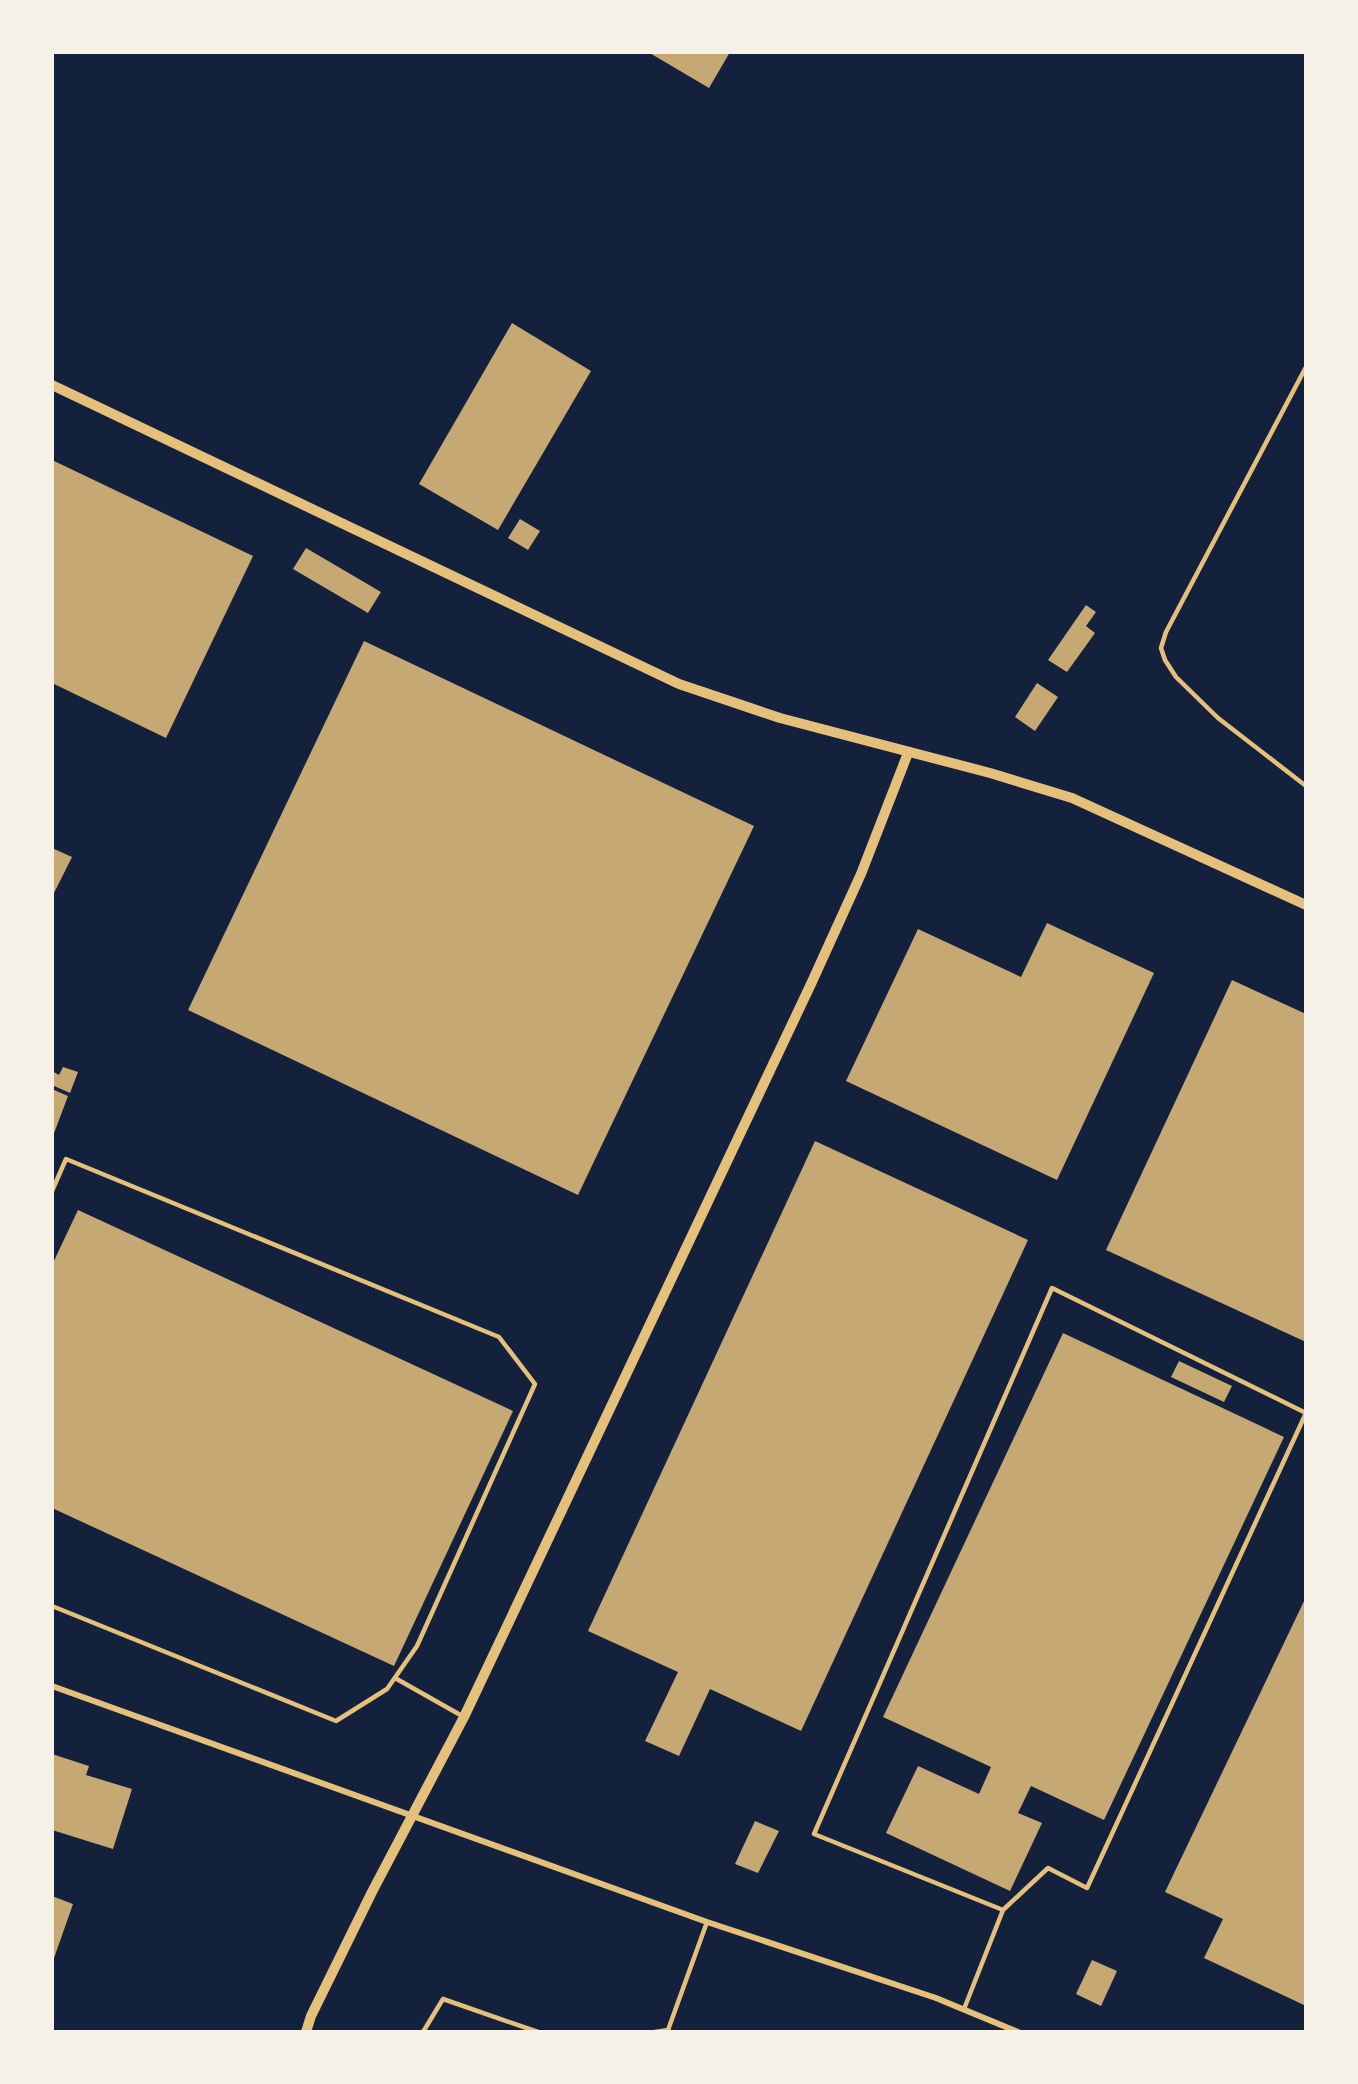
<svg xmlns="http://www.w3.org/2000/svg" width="1358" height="2084" font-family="'Archivo Narrow',sans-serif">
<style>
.building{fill:#c6a872}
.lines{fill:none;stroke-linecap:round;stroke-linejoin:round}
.service{stroke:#e5c07b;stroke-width:4.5}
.minor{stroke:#e5c07b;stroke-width:6}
.tertiary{stroke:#e5c07b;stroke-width:10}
</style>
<rect width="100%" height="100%" fill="#14213d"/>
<path class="building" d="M 648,52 L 730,52 L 709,88 Z
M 512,323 L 591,371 L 498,530 L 419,484 Z
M 52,460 L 253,556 L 166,738 L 52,683 Z
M 520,519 L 540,531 L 528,550 L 508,538 Z
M 306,548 L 381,592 L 368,613 L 293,569 Z
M 1086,605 L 1096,612 L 1086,626 L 1095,633 L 1067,672 L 1048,660 Z
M 364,641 L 754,826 L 578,1195 L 188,1010 Z
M 1037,683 L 1058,697 L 1035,731 L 1015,717 Z
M 52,848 L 72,857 L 52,897 Z
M 1047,923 L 1154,973 L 1057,1180 L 846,1081 L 918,929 L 1021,977 Z
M 1232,980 L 1306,1014 L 1306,1342 L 1106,1250 Z
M 63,1067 L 78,1072 L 70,1093 L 52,1085 L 52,1071 L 59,1075 Z
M 52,1089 L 68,1096 L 53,1136 L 52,1136 Z
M 815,1141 L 1028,1240 L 801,1731 L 710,1689 L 679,1756 L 645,1741 L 678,1672 L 588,1631 Z
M 78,1210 L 513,1411 L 394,1666 L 52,1508 L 52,1265 Z
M 1063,1333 L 1284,1437 L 1104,1820 L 1031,1786 L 1018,1813 L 1042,1823 L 1010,1891 L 886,1833 L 918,1766 L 979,1794 L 991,1767 L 883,1717 Z
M 1179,1361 L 1232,1386 L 1224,1402 L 1171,1377 Z
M 1306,1597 L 1306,2006 L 1204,1958 L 1223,1919 L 1165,1892 Z
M 52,1754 L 89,1766 L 86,1775 L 132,1789 L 113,1849 L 52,1830 Z
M 755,1821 L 779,1831 L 758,1873 L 735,1864 Z
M 52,1896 L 73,1904 L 53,1961 L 52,1961 Z
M 1092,1960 L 1117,1971 L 1101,2006 L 1076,1994 Z"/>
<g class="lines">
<path class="service" d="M 1306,367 L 1166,632 L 1161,648 L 1165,660 L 1176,677 L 1218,718 L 1306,786
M 52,1191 L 66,1159 L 499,1337 L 535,1384 L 417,1646 L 387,1689 L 336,1721 L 52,1606
M 395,1678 L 464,1717
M 964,2009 L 1003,1910 L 1048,1868 L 1087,1888 L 1306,1413 L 1052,1288 L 814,1834 L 1003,1910
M 423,2032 L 443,1999 L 538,2032
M 655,2032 L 668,2030
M 670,2032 L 668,2030 L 707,1922"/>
<path class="minor" d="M 52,1686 L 707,1922 L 936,1998 L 1018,2032"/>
<path class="tertiary" d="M 52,385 L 679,684 L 780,718 L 990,773 L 1072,798 L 1306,905
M 306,2032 L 311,2016 L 372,1892 L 464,1717 L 811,984 L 861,874 L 908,753"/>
</g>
<rect width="1358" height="2084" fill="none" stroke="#f6f1e7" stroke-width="108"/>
</svg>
